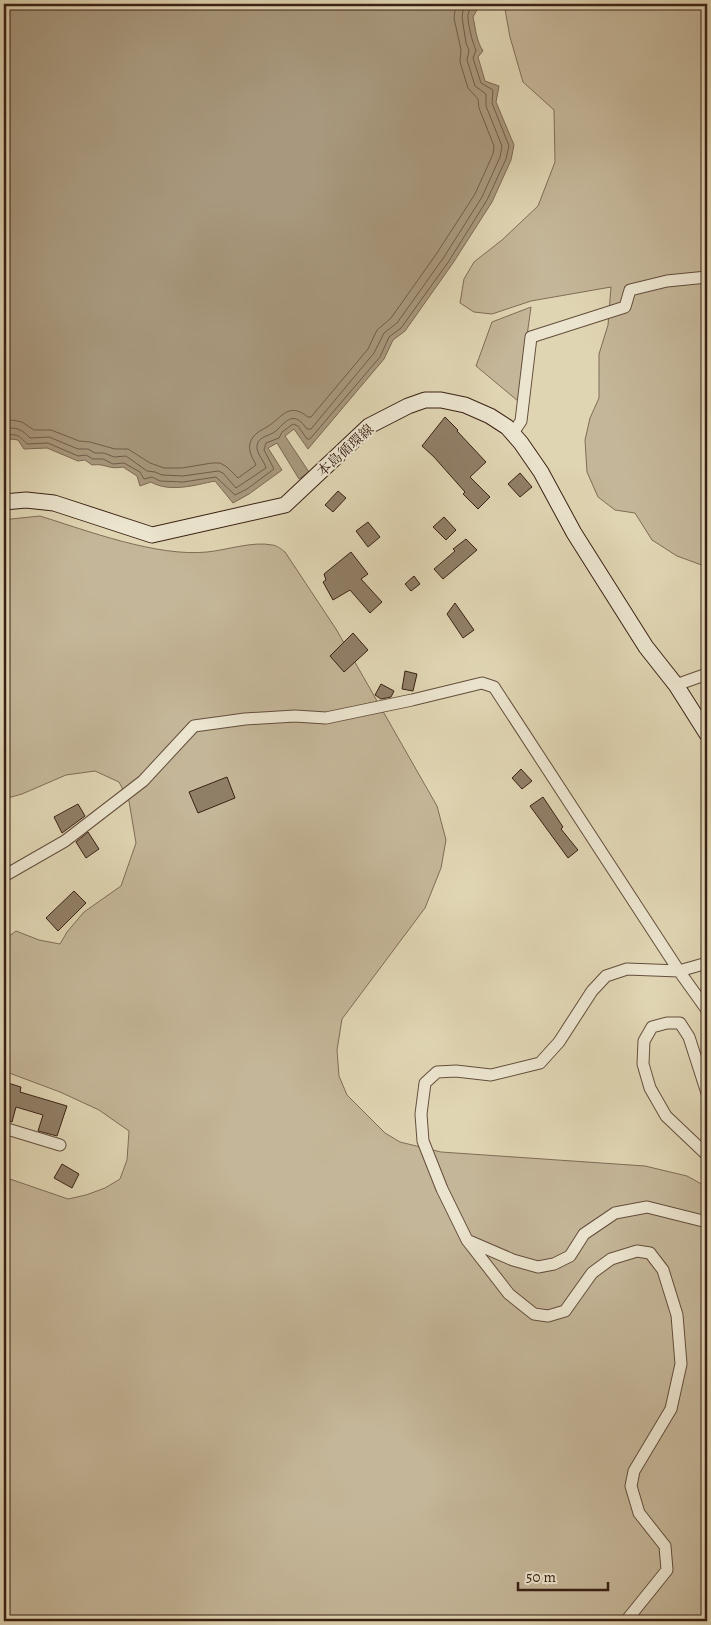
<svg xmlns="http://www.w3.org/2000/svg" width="711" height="1625" font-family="Alegreya,'Noto Serif JP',serif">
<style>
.green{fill:#c4b698;stroke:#7f6c56}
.water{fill:#a8987d;stroke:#7c6853}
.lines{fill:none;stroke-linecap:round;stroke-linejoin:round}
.shore{stroke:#715c48;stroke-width:1}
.building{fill:#907f67;stroke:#3a2114}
.street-casing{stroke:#644e3c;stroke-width:13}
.secondary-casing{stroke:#3a2114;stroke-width:17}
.street{stroke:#ebe4ce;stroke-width:11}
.secondary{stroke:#ebe4ce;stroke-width:15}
.labels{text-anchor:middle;stroke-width:4;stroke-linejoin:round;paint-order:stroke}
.street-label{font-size:14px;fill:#3a2114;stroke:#ebe4ce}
</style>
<rect width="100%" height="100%" fill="#e0d5b3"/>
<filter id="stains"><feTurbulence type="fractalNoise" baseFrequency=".004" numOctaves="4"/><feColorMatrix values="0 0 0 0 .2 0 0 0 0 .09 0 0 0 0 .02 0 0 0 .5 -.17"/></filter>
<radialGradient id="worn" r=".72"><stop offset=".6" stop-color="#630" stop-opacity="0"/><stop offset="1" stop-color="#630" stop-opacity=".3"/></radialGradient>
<path class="green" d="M 504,4 L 707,4 L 707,567 L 677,556 L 652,540 L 635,513 L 615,510 L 598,497 L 587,472 L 585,440 L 590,418 L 599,398 L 599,354 L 608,325 L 611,287 L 531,301 L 492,314 L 474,312 L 460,303 L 464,279 L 474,262 L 502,240 L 538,206 L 555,162 L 554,110 L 523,82 L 510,37 Z
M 531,307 L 518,401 L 476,366 L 492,322 Z
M 40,516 C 88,531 157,557 207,552 C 227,550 253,541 272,545 C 276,545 281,549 285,552 L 336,629 L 437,806 L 446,840 L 441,868 L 425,908 L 342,1019 L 337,1050 L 339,1076 L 347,1095 L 385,1133 L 400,1142 L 441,1152 L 645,1166 L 687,1176 L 707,1187 L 707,1621 L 4,1621 L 4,1179 L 7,1178 L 68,1199 L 86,1195 L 105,1188 L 120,1179 L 127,1160 L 129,1131 L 99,1110 L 60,1092 L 4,1071 L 4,991 L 7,987 L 4,981 L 4,940 L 16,931 L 39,940 L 60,944 L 67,932 L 84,912 L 121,886 L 136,843 L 129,801 L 119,782 L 95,771 L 66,775 L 22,794 L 4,799 L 4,523 L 11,519 Z"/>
<path class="water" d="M 4,4 L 472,4 L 478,8 L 473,17 C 476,30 476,40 483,51 L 478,57 L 485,81 L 499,86 L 496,102 L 514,145 L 511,160 L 492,202 L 453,263 L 405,331 L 393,340 L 384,359 L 308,449 L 294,429 L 285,436 L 309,472 L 299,479 L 277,443 L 268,448 L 282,470 L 249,494 L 233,503 L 215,481 C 195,485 170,493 151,482 L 140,486 L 137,476 L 123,467 C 108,470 106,463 92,465 L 85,460 L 78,461 L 47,448 L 24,449 L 18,440 L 11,439 L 4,444 Z"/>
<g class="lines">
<path class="shore" d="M 4,422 L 12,420 L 22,422 L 34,430 L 51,430 L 79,441 L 90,442 L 115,449 L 128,449 L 150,463 L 164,468 L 182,468 L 212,463 L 220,463 L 227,467 L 238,478 L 256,465 C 253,458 248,452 250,443 C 253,434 260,431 267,427 C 282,418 288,401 308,417 L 311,417 L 368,349 L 377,330 L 391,318 L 437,253 L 475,194 L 493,154 L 494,146 L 479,108 L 478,99 L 468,88 L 460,62 L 461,50 L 454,18 L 456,4
M 4,430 C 14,425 23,430 30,438 L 49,437 L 78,449 L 88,449 L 95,453 L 104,453 L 114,457 L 126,456 L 147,471 L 155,472 L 162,475 L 183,476 L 218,471 L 223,473 L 236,488 L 266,468 C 264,460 256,454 257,445 C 259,436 270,436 276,431 C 288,419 294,411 307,429 L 311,429 L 374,353 L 384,333 L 397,323 L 444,257 L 482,197 L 500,157 L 502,146 L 486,106 L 486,94 L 475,86 L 467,60 L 469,50 L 466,43 L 462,17 L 464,4
M 4,438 C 14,431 20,436 27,444 L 48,443 L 78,456 L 86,455 L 93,459 L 103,459 L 113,464 L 124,463 L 140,472 L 144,479 L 152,477 L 160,481 L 183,482 L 216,477 L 235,495 L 247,489 L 274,469 L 264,450 L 266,443 L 279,438 L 282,432 L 293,424 L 298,426 L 307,439 L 310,439 L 380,357 L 389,337 L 401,328 L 449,261 L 487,200 L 506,159 L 509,146 L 492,103 L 493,90 L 481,83 L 473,58 L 476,50 C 473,45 467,21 468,15 C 469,10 471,9 470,4"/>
</g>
<path class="building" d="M 445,417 L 458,430 L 457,431 L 486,462 L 470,477 L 490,497 L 478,509 L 463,494 L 465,492 L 434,457 L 422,446 Z
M 520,473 L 532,487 L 520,497 L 508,484 Z
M 338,491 L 346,498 L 333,512 L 325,505 Z
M 444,517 L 456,530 L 446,540 L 433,527 Z
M 368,522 L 380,537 L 368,547 L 356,531 Z
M 466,539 L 477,550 L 443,579 L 434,569 L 455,551 L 453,549 Z
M 351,552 L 368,574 L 361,579 L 382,602 L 370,613 L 350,590 L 333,600 L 323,582 L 326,580 L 324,574 Z
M 414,576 L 420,584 L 411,591 L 405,584 Z
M 455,603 L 474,630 L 463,638 L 447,614 Z
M 353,633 L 368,650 L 344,672 L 330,656 Z
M 405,671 L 417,674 L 413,691 L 402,689 Z
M 381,684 L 394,691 L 391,697 L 381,699 L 375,695 Z
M 521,769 L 532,781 L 522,789 L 512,778 Z
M 227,777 L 235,798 L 198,813 L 189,792 Z
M 543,797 L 563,827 L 561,829 L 578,850 L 568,858 L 530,806 Z
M 78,804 L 85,816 L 62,833 L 54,817 Z
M 88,832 L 99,849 L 86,858 L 76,842 Z
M 74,891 L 86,903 L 58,931 L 46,918 Z
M 8,1083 L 21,1087 L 20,1092 L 67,1106 L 57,1136 L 38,1131 L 43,1115 L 16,1107 L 12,1122 L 4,1120 L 4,1097 Z
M 62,1164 L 79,1174 L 72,1188 L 54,1178 Z"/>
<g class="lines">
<defs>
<path id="street" d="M 513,433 L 521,421 L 531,337 L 625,307 L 630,290 L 667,281 L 707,277
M 676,685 L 707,674
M 4,876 L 65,841 L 143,781 L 194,726 L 245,719 L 295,716 L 326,718 L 412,700 L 482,683 L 494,687 L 679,971 L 707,1010
M 707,1093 L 689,1037 L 680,1023 L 667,1023 L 652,1027 L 644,1041 L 643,1064 L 650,1088 L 666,1116 L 707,1155
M 4,1128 L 60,1145
M 469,1241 L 513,1260 L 538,1267 L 554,1264 L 570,1256 L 584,1234 L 615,1213 L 647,1207 L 707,1222
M 626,1621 L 667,1570 L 665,1546 L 639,1513 L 631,1486 L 634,1471 L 671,1409 L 681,1364 L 677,1315 L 663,1270 L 650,1253 L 637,1251 L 611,1259 L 592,1273 L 565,1311 L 548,1316 L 534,1314 L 509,1294 L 467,1240 L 442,1189 L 423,1141 L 421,1114 L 425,1083 L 437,1072 L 456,1071 L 491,1075 L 540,1063 L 559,1042 L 592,991 L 606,976 L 627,969 L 679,971 L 707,963"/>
<path id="secondary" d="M 4,502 L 26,500 L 54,503 L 152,535 L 285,505 L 369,426 L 408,406 L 425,400 L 441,400 L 465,405 L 490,416 L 507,427 L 521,443 L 541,472 L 574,533 L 646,647 L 676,685 L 707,734"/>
</defs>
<use href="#street" class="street-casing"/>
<use href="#secondary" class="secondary-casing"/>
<use href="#street" class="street"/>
<use href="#secondary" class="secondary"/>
</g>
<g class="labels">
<g class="street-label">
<text transform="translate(345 450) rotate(-42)" y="5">本島循環線</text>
</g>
</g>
<rect width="711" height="1625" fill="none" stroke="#e0d5b3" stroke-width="20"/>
<rect x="5" y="5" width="701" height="1615" fill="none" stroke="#3a2114" stroke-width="2.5"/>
<rect x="10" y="10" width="691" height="1605" fill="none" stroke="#3a2114"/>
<path d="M518 1582v8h90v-8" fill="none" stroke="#3a2114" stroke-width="2.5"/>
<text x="526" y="1582" font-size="15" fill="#3a2114" stroke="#ebe4ce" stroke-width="4" paint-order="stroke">50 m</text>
<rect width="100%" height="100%" filter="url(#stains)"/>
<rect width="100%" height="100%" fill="url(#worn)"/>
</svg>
